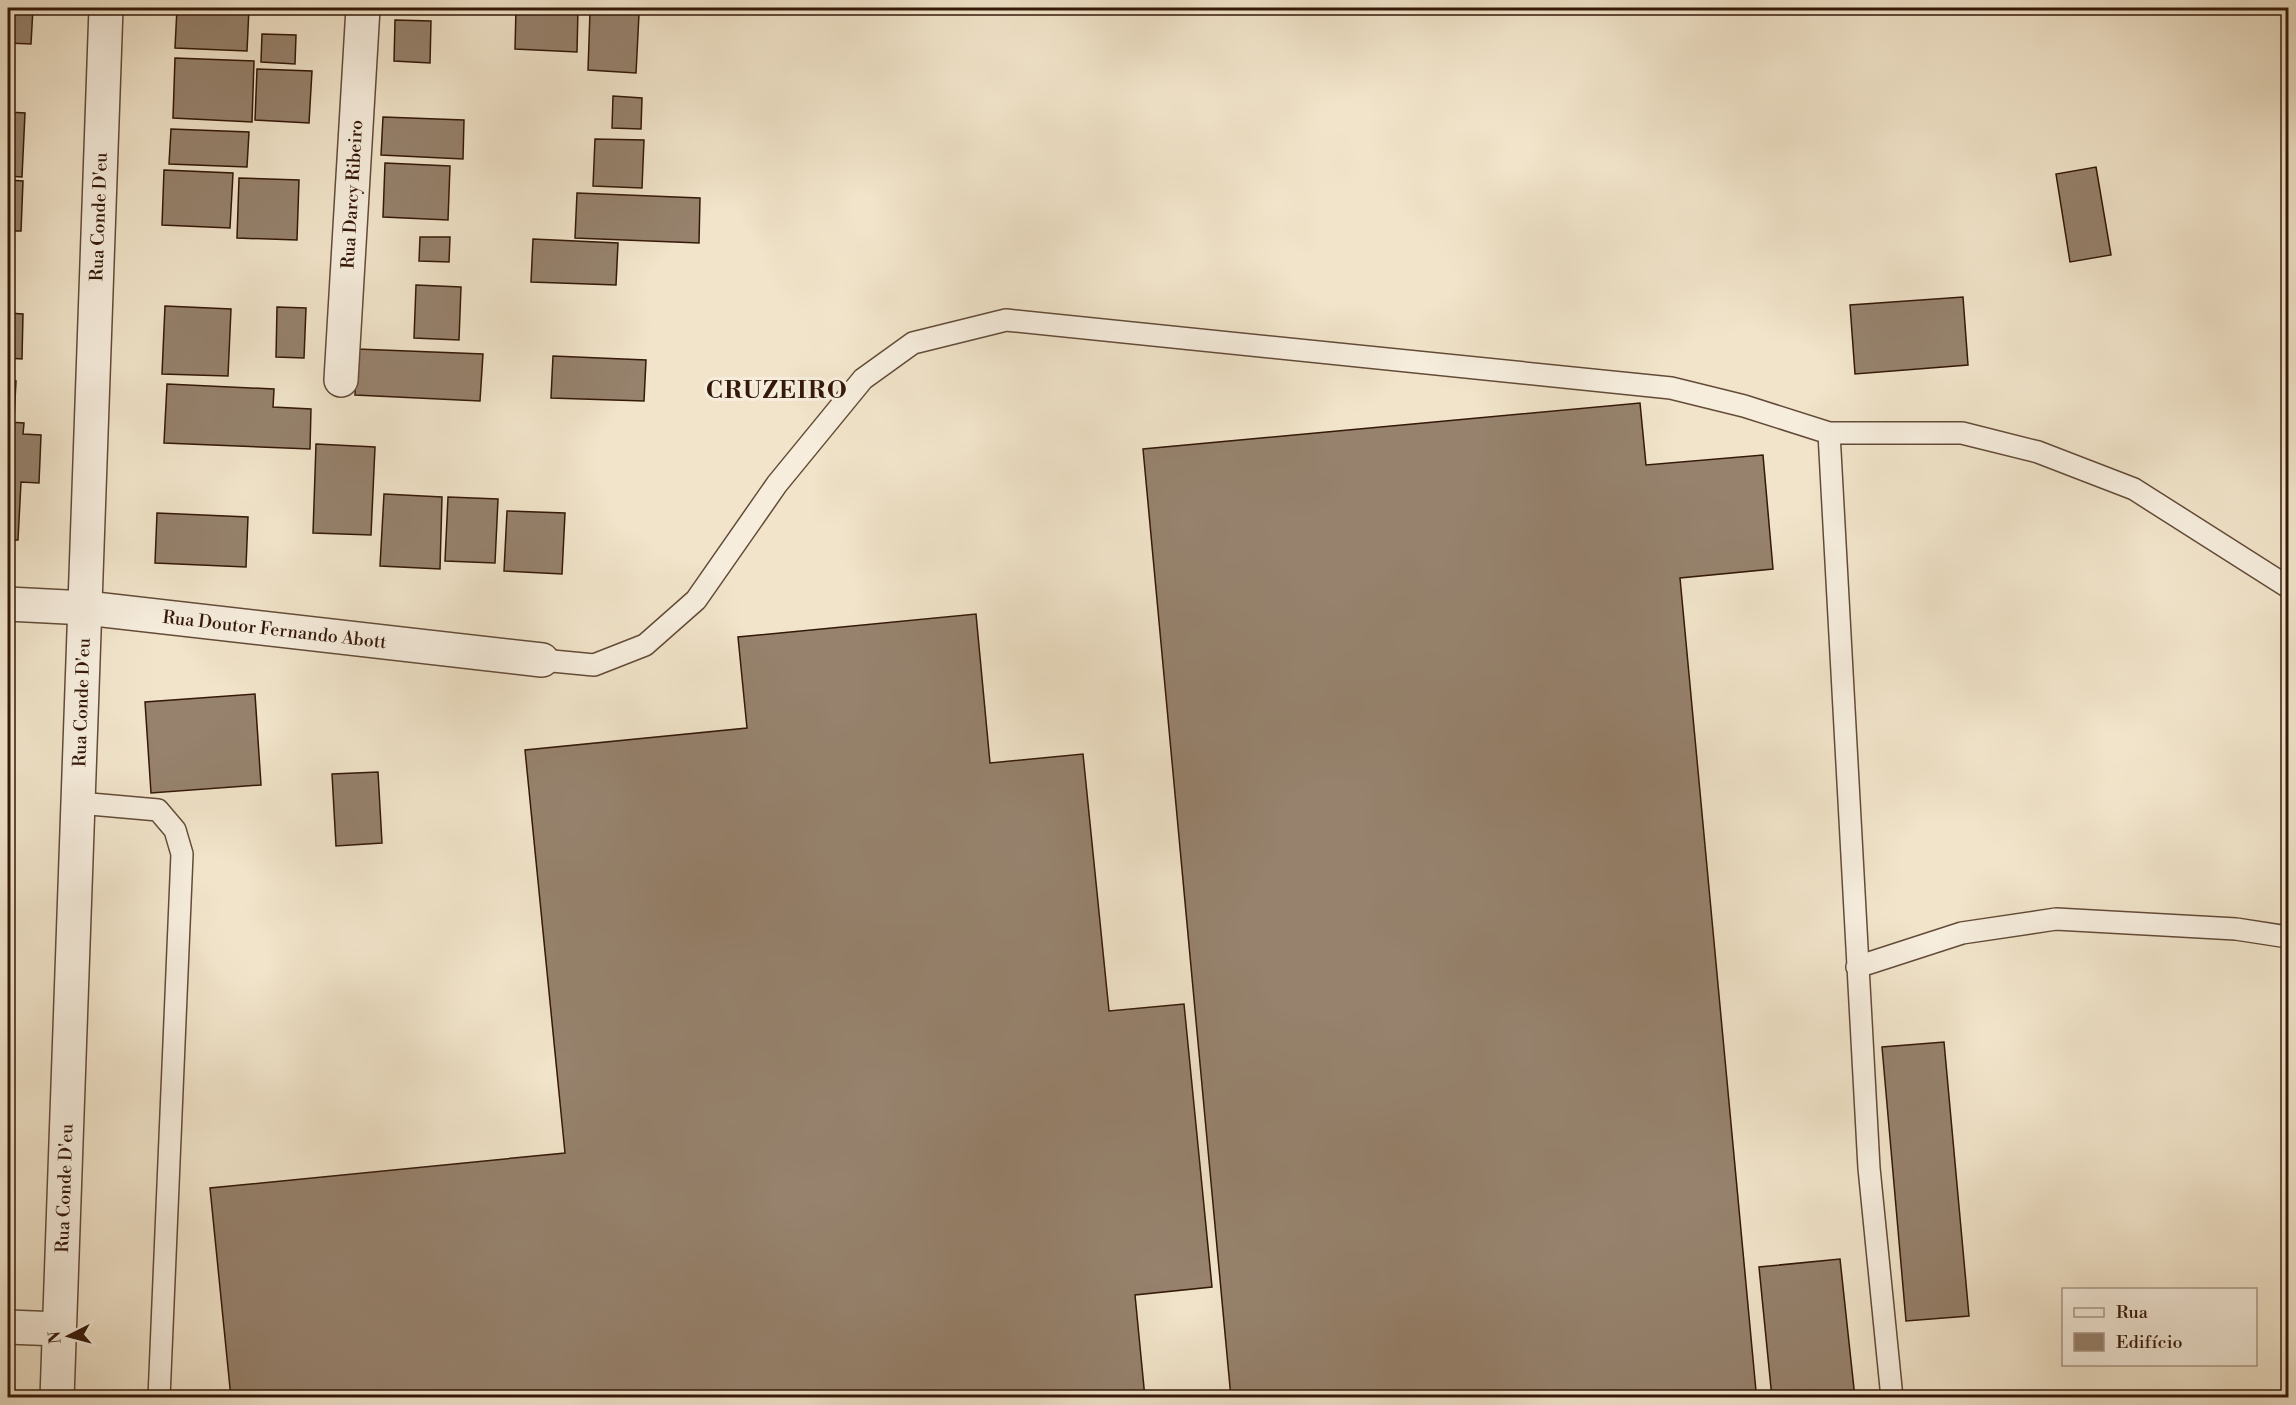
<svg xmlns="http://www.w3.org/2000/svg" width="2296" height="1405" font-family="'Libre Bodoni',serif">
<style>
.building{fill:#96826d;stroke:#341808;stroke-width:1.5}
.lines{fill:none;stroke-linecap:round;stroke-linejoin:round}
.lane-casing{stroke:#634b38;stroke-width:24}
.street-casing{stroke:#634b38;stroke-width:36}
.lane{stroke:#f6eddd;stroke-width:21}
.street{stroke:#f6eddd;stroke-width:33}
.labels{text-anchor:middle;stroke-width:6;stroke-linejoin:round;paint-order:stroke}
.street-label{font-size:18px;fill:#341808;stroke:#f6eddd}
.district-label{font-size:24px;font-weight:bold;letter-spacing:1.5px;fill:#341808;stroke:#f6eddd}
</style>
<rect width="100%" height="100%" fill="#f1e4ca"/>
<filter id="stains"><feTurbulence type="fractalNoise" baseFrequency=".00333" numOctaves="4"/><feColorMatrix values="0 0 0 0 .2 0 0 0 0 .09 0 0 0 0 .02 0 0 0 .5 -.17"/></filter>
<radialGradient id="worn" r=".72"><stop offset=".6" stop-color="#630" stop-opacity="0"/><stop offset="1" stop-color="#630" stop-opacity=".3"/></radialGradient>
<path class="building" d="M 8,8 L 33,8 L 31,44 L 8,43 Z
M 177,8 L 249,8 L 247,51 L 175,48 Z
M 516,8 L 578,8 L 577,52 L 515,49 Z
M 590,12 L 639,14 L 636,73 L 588,70 Z
M 395,20 L 431,21 L 430,63 L 394,61 Z
M 262,34 L 296,35 L 295,64 L 261,62 Z
M 175,58 L 254,61 L 252,122 L 173,118 Z
M 257,69 L 312,71 L 309,123 L 255,120 Z
M 613,96 L 642,98 L 641,129 L 612,128 Z
M 8,112 L 25,113 L 22,177 L 8,176 Z
M 383,117 L 464,120 L 463,159 L 381,155 Z
M 171,129 L 249,132 L 247,167 L 169,164 Z
M 595,139 L 644,140 L 642,188 L 593,186 Z
M 385,163 L 450,166 L 448,220 L 383,217 Z
M 2096,167 L 2111,255 L 2070,262 L 2056,174 Z
M 164,170 L 233,173 L 230,228 L 162,225 Z
M 239,178 L 299,180 L 297,240 L 237,238 Z
M 8,180 L 23,181 L 21,231 L 8,231 Z
M 577,193 L 700,198 L 699,243 L 575,238 Z
M 8,237 L 11,237 L 8,300 Z
M 420,237 L 450,237 L 449,262 L 419,261 Z
M 533,239 L 618,243 L 616,285 L 531,282 Z
M 416,285 L 461,287 L 459,340 L 414,338 Z
M 1963,297 L 1968,365 L 1855,374 L 1850,305 Z
M 165,306 L 231,309 L 228,376 L 162,374 Z
M 277,307 L 306,308 L 304,358 L 276,357 Z
M 8,313 L 23,314 L 22,359 L 8,358 Z
M 357,349 L 483,354 L 480,401 L 355,395 Z
M 553,356 L 646,360 L 644,401 L 551,398 Z
M 8,381 L 16,381 L 14,419 L 8,419 Z
M 167,384 L 274,389 L 273,407 L 311,409 L 310,449 L 164,443 Z
M 1640,403 L 1646,465 L 1763,455 L 1773,569 L 1680,578 L 1756,1391 L 1685,1398 L 1231,1398 L 1143,449 Z
M 8,422 L 24,423 L 23,434 L 41,435 L 39,483 L 21,482 L 18,540 L 8,540 Z
M 316,444 L 375,447 L 371,535 L 313,533 Z
M 384,494 L 442,497 L 440,569 L 380,566 Z
M 448,497 L 498,499 L 495,563 L 445,561 Z
M 507,511 L 565,513 L 562,574 L 504,571 Z
M 157,513 L 248,517 L 246,567 L 155,563 Z
M 976,614 L 990,763 L 1083,754 L 1109,1011 L 1184,1004 L 1212,1287 L 1135,1295 L 1145,1398 L 231,1398 L 210,1188 L 565,1153 L 525,750 L 747,728 L 738,637 Z
M 255,694 L 261,785 L 151,793 L 145,702 Z
M 378,772 L 382,843 L 336,846 L 332,774 Z
M 1944,1042 L 1969,1316 L 1906,1321 L 1882,1047 Z
M 1840,1259 L 1855,1398 L 1772,1398 L 1759,1267 Z"/>
<g class="lines">
<defs>
<path id="lane" d="M 1829,433 L 1962,433 L 2038,452 L 2134,489 L 2288,587
M 542,660 L 594,665 L 645,645 L 696,600 L 777,484 L 863,379 L 913,343 L 1006,320 L 1671,388 L 1744,406 L 1829,433 L 1869,1168 L 1892,1398
M 79,803 L 158,810 L 175,830 L 182,854 L 159,1398
M 1857,967 L 1962,933 L 2056,919 L 2236,929 L 2288,937"/>
<g id="street">
<path id="s1" d="M 341,380 L 363,8"/>
<path id="s2" d="M 8,604 L 86,608 L 542,660"/>
<path d="M 8,1327 L 59,1329"/>
<path id="s3" d="M 57,1398 L 106,8"/>
</g>
</defs>
<use href="#lane" class="lane-casing"/>
<use href="#street" class="street-casing"/>
<use href="#lane" class="lane"/>
<use href="#street" class="street"/>
</g>
<g class="labels">
<g class="street-label">
<text dy="6" stroke="none"><textPath href="#s1" startOffset="186">Rua Darcy Ribeiro</textPath></text>
<text dy="6" stroke="none"><textPath href="#s3" startOffset="1182">Rua Conde D'eu</textPath></text>
<text dy="6" stroke="none"><textPath href="#s2" startOffset="268">Rua Doutor Fernando Abott</textPath></text>
<text dy="6" stroke="none"><textPath href="#s3" startOffset="696">Rua Conde D'eu</textPath></text>
<text dy="6" stroke="none"><textPath href="#s3" startOffset="210">Rua Conde D'eu</textPath></text>
</g>
<g class="district-label">
<text x="777" y="398">CRUZEIRO</text>
</g>
</g>
<rect width="2296" height="1405" fill="none" stroke="#f1e4ca" stroke-width="30"/>
<rect x="9" y="9" width="2278" height="1387" fill="none" stroke="#341808" stroke-width="3"/>
<rect x="15" y="15" width="2266" height="1375" fill="none" stroke="#341808" stroke-width="1.5"/>
<rect x="2062" y="1288" width="195" height="78" fill="#f6eddd" stroke="#a89888" stroke-width="1.5"/>
<rect x="2074" y="1308" width="30" height="9" fill="#f6eddd" stroke="#a89888" stroke-width="1.5"/>
<text x="2116" y="1318" font-size="18" fill="#341808">Rua</text>
<rect x="2074" y="1333" width="30" height="18" fill="#96826d" stroke="#a89888" stroke-width="1.5"/>
<text x="2116" y="1348" font-size="18" fill="#341808">Edifício</text>
<g transform="translate(69 1336) rotate(264)" stroke="#f6eddd" stroke-width="4.5" paint-order="stroke">
<path d="M0-4.5L10 22L0 15L-10 22Z" fill="#341808"/>
<text y="-9" font-size="16" font-weight="bold" text-anchor="middle" fill="#341808">N</text>
</g>
<rect width="100%" height="100%" filter="url(#stains)"/>
<rect width="100%" height="100%" fill="url(#worn)"/>
</svg>
